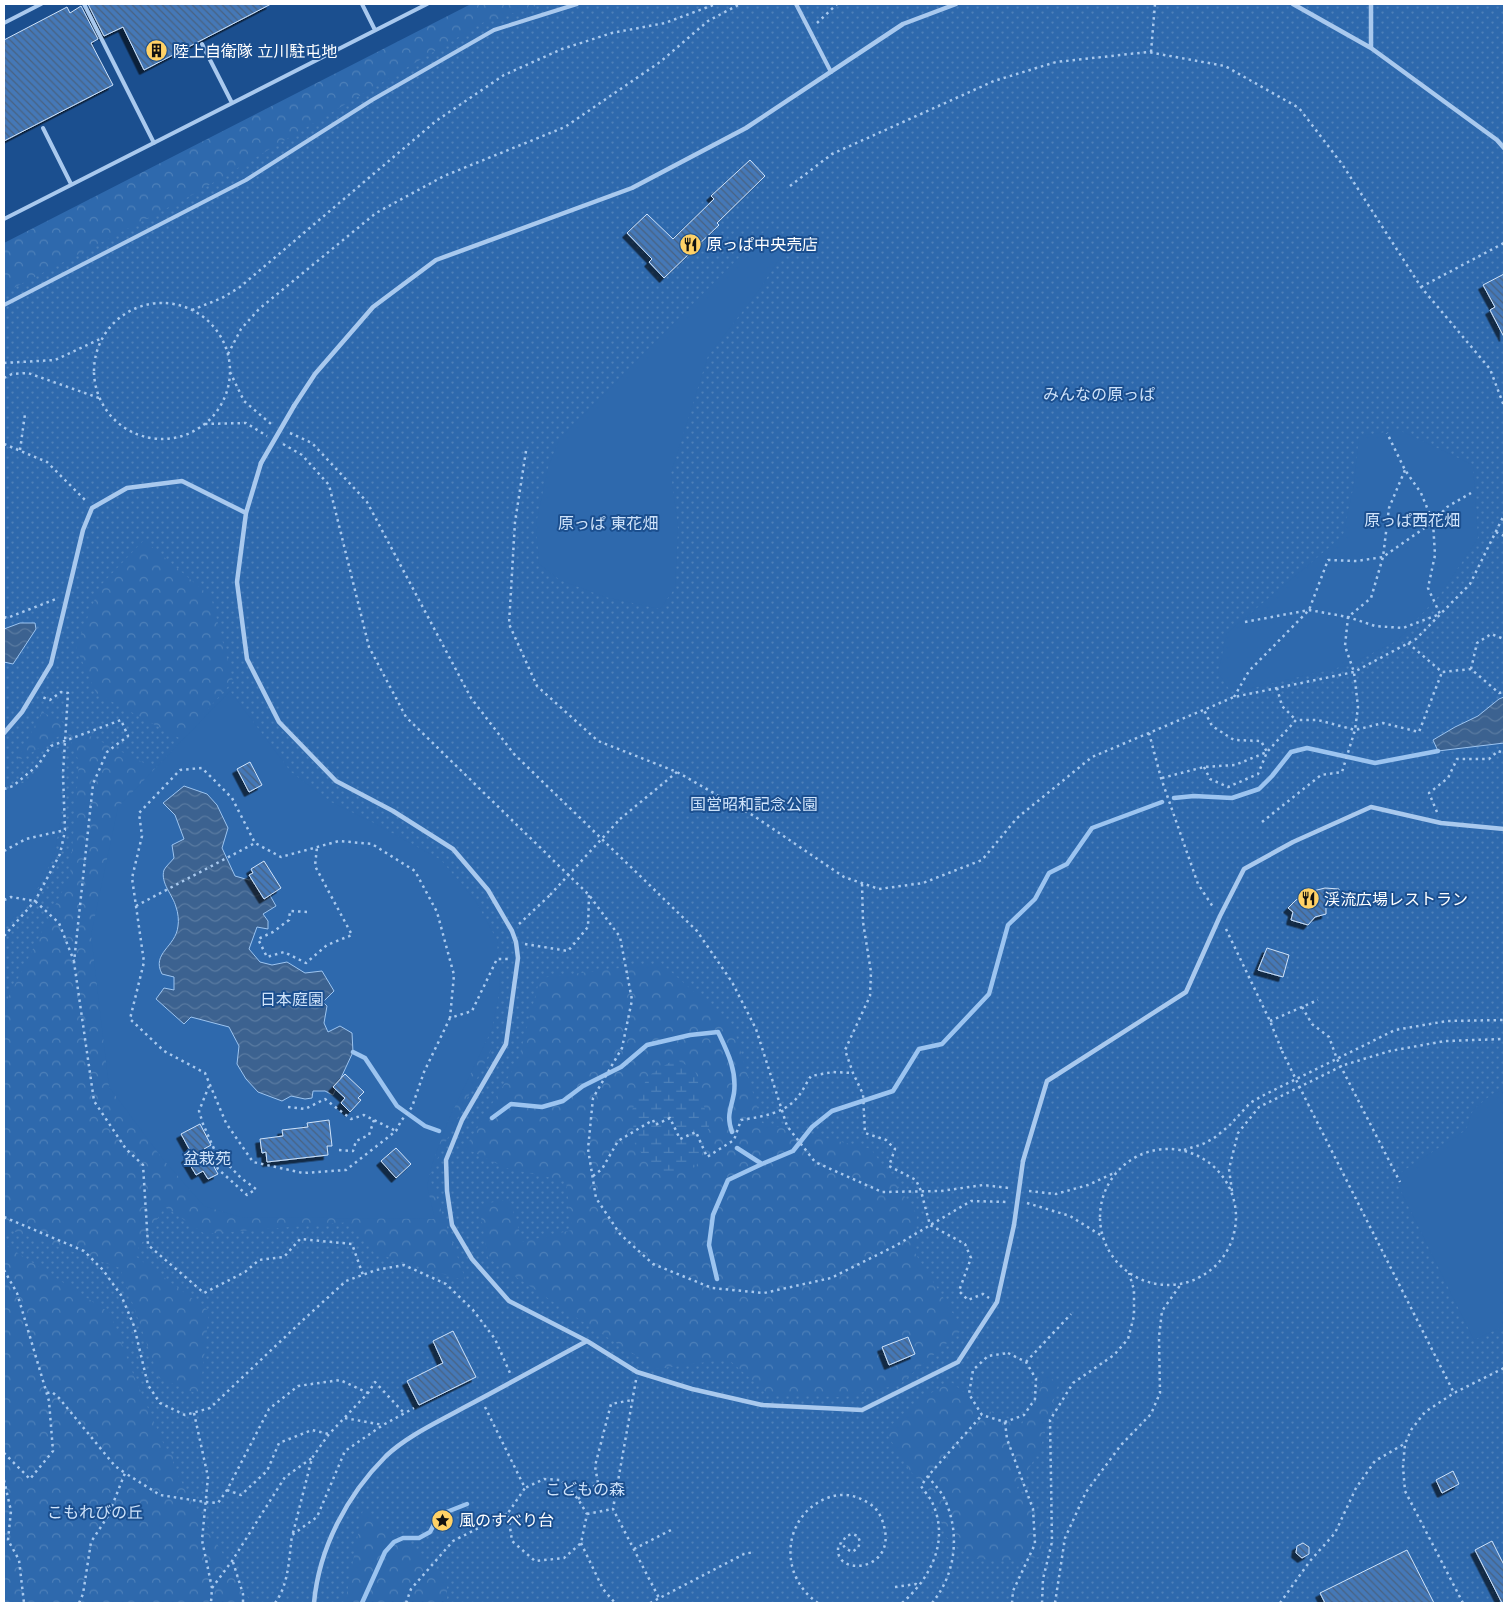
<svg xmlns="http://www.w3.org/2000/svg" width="1508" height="1607" font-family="Poppins,'Noto Sans JP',sans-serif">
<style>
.grass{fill:url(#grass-dots)}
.forest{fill:url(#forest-crowns)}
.wetland{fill:url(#wetland-marsh)}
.garden{fill:#2e69ad}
.water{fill:url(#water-waves);stroke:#9cc4f0}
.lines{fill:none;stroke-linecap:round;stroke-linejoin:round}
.stream{stroke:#9cc4f0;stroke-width:4.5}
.building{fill:url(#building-back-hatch);stroke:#cfe3fa;filter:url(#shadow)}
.path{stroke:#a9c9ee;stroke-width:2.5;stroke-dasharray:2.5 4;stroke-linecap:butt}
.service{stroke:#a9c9ee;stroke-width:4}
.pedestrian{stroke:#a9c9ee;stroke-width:4.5}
.path-bridge{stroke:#a9c9ee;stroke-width:2.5;stroke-dasharray:2.5 4;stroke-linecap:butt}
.pedestrian-bridge{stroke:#a9c9ee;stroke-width:4.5}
.labels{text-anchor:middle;stroke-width:4;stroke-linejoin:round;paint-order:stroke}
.poi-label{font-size:16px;fill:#fff;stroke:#1b4f8f;text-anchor:start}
.park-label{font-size:16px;fill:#cfe3fa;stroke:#1b4f8f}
</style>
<defs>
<pattern id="grass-dots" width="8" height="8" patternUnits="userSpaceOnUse" patternTransform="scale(1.25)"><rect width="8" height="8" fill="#2e69ad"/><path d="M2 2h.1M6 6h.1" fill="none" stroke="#4d80b9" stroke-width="1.8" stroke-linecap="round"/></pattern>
<pattern id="forest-crowns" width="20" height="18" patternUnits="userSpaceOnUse" patternTransform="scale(1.25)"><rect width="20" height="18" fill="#2e69ad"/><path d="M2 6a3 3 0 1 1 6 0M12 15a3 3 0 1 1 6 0" fill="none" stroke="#4d80b9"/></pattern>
<pattern id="wetland-marsh" width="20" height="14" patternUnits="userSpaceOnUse" patternTransform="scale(1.25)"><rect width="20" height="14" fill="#2e69ad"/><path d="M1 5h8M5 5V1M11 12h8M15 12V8" fill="none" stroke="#4d80b9"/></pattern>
<pattern id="water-waves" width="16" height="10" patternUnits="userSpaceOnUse" patternTransform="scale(1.25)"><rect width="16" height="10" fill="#3c6290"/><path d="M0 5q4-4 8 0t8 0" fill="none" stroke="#597aa1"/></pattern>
<pattern id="building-back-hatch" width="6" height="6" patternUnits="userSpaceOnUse" patternTransform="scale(1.25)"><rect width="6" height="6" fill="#4478b7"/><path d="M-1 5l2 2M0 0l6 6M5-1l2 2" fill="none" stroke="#486282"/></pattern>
<filter id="shadow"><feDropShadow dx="-4.5" dy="4.5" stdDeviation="0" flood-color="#0009"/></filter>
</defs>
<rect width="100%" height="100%" fill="#1b4f8f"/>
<path class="grass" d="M 501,4 L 1504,4 L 1504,1603 L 4,1603 L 4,255 Z"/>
<path class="forest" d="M 471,4 L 542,4 L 482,23 L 194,194 L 4,293 L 4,243 Z
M 144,540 L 211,597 L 233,681 L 181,739 L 96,693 L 76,647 L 100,586 Z
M 42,712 L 158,770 L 478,1020 L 492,1048 L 429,1176 L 466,1281 L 374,1253 L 351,1222 L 205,1234 L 165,1207 L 134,1255 L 209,1311 L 200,1395 L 159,1378 L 120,1268 L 4,1228 L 4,1006 L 70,876 L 79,762 L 67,731 L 16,762 Z
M 661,963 L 733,1026 L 762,1123 L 871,1149 L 917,1214 L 915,1253 L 963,1329 L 899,1385 L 839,1397 L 768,1394 L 728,1359 L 657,1369 L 580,1320 L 488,1258 L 479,1205 L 509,1199 L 523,1242 L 572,1230 L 566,1181 L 506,1168 L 465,1148 L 518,1061 L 540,978 Z
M 4,1244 L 110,1313 L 134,1376 L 168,1454 L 173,1455 L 173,1465 L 177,1474 L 251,1603 L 4,1603 Z
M 1046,1373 L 1058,1385 L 1040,1450 L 1017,1488 L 1042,1520 L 1041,1557 L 1001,1561 L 971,1558 L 945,1536 L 937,1500 L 910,1471 L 885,1431 L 918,1400 L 951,1382 L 986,1410 L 1022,1424 Z
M 363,1509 L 447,1578 L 447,1603 L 345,1603 Z"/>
<path class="wetland" d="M 675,1059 L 695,1070 L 709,1126 L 696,1167 L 658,1174 L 635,1145 L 632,1110 L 648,1076 Z"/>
<path class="garden" d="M 771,225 L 789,244 L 759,290 L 708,356 L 671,473 L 678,528 L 675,588 L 660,609 L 605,597 L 560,580 L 539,564 L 536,524 L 548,468 L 559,440 Z
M 1399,430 L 1473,465 L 1478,538 L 1442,592 L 1398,640 L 1349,665 L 1244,690 L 1230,690 L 1218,673 L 1227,633 L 1343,536 L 1354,484 L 1359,436 Z
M 230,691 L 291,772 L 331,802 L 374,823 L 441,860 L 475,900 L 497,940 L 500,988 L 492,1029 L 448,1121 L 432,1164 L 427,1186 L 435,1219 L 240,1217 L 204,1206 L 162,1158 L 109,1087 L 91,935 L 118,807 Z
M 59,748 L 61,756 L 61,817 L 55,851 L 44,878 L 25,909 L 4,924 L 4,792 L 31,779 L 51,751 Z
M 1504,1090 L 1504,1326 L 1474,1340 L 1394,1177 L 1466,1130 L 1473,1110 L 1492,1094 Z"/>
<path class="water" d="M 20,623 L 35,623 L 36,629 L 13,664 L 4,662 L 4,629 Z
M 1504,697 L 1504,743 L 1438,751 L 1433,740 L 1455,727 L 1478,716 L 1499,699 Z
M 184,786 L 207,794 L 217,805 L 228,828 L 222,848 L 235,876 L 249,880 L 259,876 L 276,906 L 263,914 L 268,921 L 268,929 L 257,927 L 249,949 L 260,962 L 272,965 L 287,962 L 305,973 L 322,971 L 334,991 L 323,1002 L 327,1006 L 324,1023 L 328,1032 L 340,1026 L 352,1033 L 353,1052 L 333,1095 L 325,1091 L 313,1091 L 312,1098 L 305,1099 L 291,1096 L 282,1101 L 258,1092 L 246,1079 L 237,1064 L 239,1046 L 229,1027 L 191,1017 L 184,1024 L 156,999 L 164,988 L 174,990 L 174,977 L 162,974 C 151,953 176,947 178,926 C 179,921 178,912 176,907 C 173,895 160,883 164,870 C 166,866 171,862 174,858 L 172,845 L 184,839 L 175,815 L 163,803 Z"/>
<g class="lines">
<path class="stream" d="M 1174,798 L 1194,796 L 1232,798 L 1259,789 L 1272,776 L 1291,752 L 1307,748 L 1375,763 L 1438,751
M 353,1052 L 365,1058 L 397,1106 L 425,1126 L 439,1131
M 492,1118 L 511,1104 L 542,1107 L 563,1101 L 583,1086 L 621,1067 L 647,1045 L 690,1035 L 718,1032 C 727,1051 737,1070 734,1093 C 731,1110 726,1115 732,1132
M 737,1148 L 762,1164 L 793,1151 L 812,1127 L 832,1111 L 893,1091 L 919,1049 L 942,1044 L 989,994 L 1008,925 L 1035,899 L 1049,873 L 1067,864 L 1092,828 L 1162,802
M 717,1279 L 709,1245 L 713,1215 L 728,1180 L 762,1164
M 362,1603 L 385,1552 L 394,1542 L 403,1538 L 419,1538 L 430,1532 L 439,1515 L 467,1504"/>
</g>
<path class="building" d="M 88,4 L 271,4 L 144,70 L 123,27 L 104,36 Z
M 81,6 L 98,39 L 91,43 L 113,85 L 4,141 L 4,40 L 67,7 L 70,13 Z
M 750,160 L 765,176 L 717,223 L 719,225 L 664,278 L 649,262 L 652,259 L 627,233 L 647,214 L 673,239 L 714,199 L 711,196 Z
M 1504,274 L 1504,337 L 1490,310 L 1495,307 L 1483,285 Z
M 250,762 L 262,785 L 249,792 L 237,769 Z
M 264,861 L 281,888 L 264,899 L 249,875 L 253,873 L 251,869 Z
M 1325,888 L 1339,889 L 1338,903 L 1326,901 L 1326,914 L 1315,917 L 1308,925 L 1291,920 L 1293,912 L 1288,908 L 1296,900 L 1313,891 Z
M 1267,948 L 1289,955 L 1283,977 L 1258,970 Z
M 345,1074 L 364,1092 L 358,1098 L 361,1100 L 350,1112 L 341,1103 L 345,1098 L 333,1087 Z
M 329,1120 L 332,1146 L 327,1146 L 328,1155 L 267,1162 L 266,1152 L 262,1153 L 260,1139 L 283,1136 L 282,1130 L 308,1127 L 307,1123 Z
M 200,1124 L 211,1145 L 204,1149 L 218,1174 L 208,1179 L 203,1171 L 196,1175 L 186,1158 L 192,1154 L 181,1134 Z
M 396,1148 L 411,1164 L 396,1178 L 381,1161 Z
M 453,1331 L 476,1377 L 419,1405 L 407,1381 L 443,1363 L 433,1341 Z
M 908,1337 L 915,1354 L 889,1365 L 882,1347 Z
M 1453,1471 L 1459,1484 L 1442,1493 L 1436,1480 Z
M 1492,1541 L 1504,1565 L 1504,1603 L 1502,1603 L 1475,1550 Z
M 1303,1543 L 1309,1547 L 1309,1554 L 1302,1558 L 1296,1553 L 1297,1546 Z
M 1407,1550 L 1434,1603 L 1325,1603 L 1320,1593 Z"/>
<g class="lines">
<path class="path" d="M 817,23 L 837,4
M 1151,52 L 1155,4
M 790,186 L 832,154 L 994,81 L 1056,62 L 1148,52 L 1225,66 L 1299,108 L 1342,164 L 1421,287 L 1490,369 L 1504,406
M 1421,287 L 1504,243
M94 371a68 68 0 1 1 136 0a68 68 0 1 1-136 0Z
M 192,310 L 222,298 L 240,287 L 436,121 L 504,75 L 562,49 L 612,33 L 665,23 L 716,4
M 228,354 L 241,329 L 259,309 L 376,213 L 444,176 L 565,127 L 660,62 L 708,21 L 740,4
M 4,363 L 55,360 L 102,338
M 230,372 L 244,401 L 271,424
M 4,378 L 12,374 L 28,373 L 99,398
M 205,424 L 246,423 L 267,436
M 290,433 L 312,443 L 367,502 L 471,698 L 514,754 L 697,931 L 732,982 L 756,1029 L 787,1126 L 815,1162 L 882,1192 L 941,1191 L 983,1185 L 1009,1188
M 4,444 L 47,462 L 86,501
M 283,444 L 302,455 L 329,485 L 369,647 L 406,717 L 589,895 L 620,937 L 632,1000 L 622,1048 L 593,1098 L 588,1149 L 596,1198 L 620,1234 L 653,1264 L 712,1288 L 764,1293 L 831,1278 L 895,1246 L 971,1201 L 1009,1202
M 20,450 L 25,414
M 526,451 L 515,522 L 509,624 L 537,686 L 598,741 L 677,772 L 754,816 L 844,877 L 879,889 L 923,883 L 982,860 L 1017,818 L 1092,757 L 1234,697 L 1354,672 L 1416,639 L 1470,584 L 1504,515
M 1496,532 L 1504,536
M 4,617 L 7,618 L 56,599
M 1245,622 L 1309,610 L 1348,617 L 1375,626 L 1403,628 L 1440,614 L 1428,588 L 1435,555 L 1433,522 L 1421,493 L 1405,470 L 1387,433
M 1408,643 L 1442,672 L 1471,669 L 1499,693 L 1504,692
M 1471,669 L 1477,643 L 1491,634 L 1504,639
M 1277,688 L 1282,706 L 1296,720
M 1234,697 L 1249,671 L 1309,610 L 1328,560 L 1357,561 L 1383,557 L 1433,522 L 1447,507 L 1471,493
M 1149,733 L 1161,778 L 1198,884 L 1213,907
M 1204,767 L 1210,779 L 1228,787 L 1258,774 L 1267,752 L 1261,741 L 1234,740 L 1212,726 L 1204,710
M 1162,778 L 1204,767 L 1235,765 L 1267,752 L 1296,720 L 1318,720 L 1355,730 L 1383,723 L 1419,732 L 1442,672
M 4,789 L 13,786 L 38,765 L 51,746 L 121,720 L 128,736 L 107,752 L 93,784 L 74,962 L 94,1101 L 126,1149 L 143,1165 L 148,1245 L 204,1293 L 245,1272 L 259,1260 L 284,1257 L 300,1239 L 352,1244 L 363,1275
M 1437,812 L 1429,793 L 1448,778 L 1457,759 L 1489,759 L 1498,751 L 1504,753
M 620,819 L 677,772
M 1262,822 L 1321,775 L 1342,772 L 1355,730 L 1358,707 L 1354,672 L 1345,646 L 1348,617 L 1371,598 L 1383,557 L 1389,508 L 1405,470
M 4,851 L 26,839 L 65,830 L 63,774 L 68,693 L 61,692 L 50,700 L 42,697
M 862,884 L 863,922 L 871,972 L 870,996 L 845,1050 L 853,1073 L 863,1094 L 865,1133 L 886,1140 L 895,1149 L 889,1166 L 916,1180 L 921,1191 L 930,1225 L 965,1244 L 971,1258 L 959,1291 L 968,1300 L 983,1294 L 989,1298
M 4,900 L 11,897 L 35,901 L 59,923 L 74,961
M 136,906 L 255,843
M 307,912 L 290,911 L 289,920 L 273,932 L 258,939 L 267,957 L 284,952 L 306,963 L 327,945 L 352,935 L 315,866 L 317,847
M 519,924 L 550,895
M 1226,929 L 1270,1021 L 1282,1051
M 4,936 L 35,901 L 60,854 L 65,831
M 525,944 L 568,951 L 588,927 L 589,895
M 1302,1007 L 1312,1024 L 1329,1037 L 1337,1059 L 1400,1182
M 450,1018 L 424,1072 L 412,1107 L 401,1121 L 396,1131 L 346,1170 L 303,1173 L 253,1162 L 226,1123 L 205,1073 L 164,1051 L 130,1019 L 144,962 L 132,878 L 142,836 L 139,813 L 180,770 L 202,768 L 232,798 L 255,843 L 281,857 L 339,841 L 372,844 L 415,871 L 437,912 L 454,975 L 450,1018 L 472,1011 L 497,959 L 509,959
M 1270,1021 L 1318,1000
M 209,1086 L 199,1111 L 203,1124 L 215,1151 L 241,1178 L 256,1189 L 247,1195 L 218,1169 L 210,1154 L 215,1151
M 1308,1104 L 1454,1393
M 288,1107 L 305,1109 L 325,1099 L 351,1119 L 364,1115 L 396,1131
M1100 1217a68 68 0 1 1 136 0a68 68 0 1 1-136 0Z
M 339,1150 L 353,1151 L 356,1141 L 369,1135 L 374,1120
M 1184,1150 L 1203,1144 L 1214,1138 L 1229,1126 L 1250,1103 L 1264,1095 L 1395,1030 L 1447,1021 L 1504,1020
M 593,1176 L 602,1169 L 618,1141 L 653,1120 L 655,1125 L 670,1118 L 680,1139 L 696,1132 L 707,1157 L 734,1140 L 741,1120 C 759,1117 783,1114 796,1099 C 802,1093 806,1083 811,1076 L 833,1072 L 853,1073
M 1029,1191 L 1056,1194 L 1088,1185 L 1116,1172
M 1232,1191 L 1229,1169 L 1238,1133 L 1259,1107 L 1344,1065 L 1390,1051 L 1445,1041 L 1504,1039
M 1027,1203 L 1070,1216 L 1102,1236
M 4,1217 L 84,1251 L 103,1270 L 121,1295 L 134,1326 L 148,1385 L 160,1403 L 185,1415 L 210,1408 L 303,1320 L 346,1281 L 376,1270 L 404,1265 L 446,1284 L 473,1310 L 495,1339 L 510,1373
M 4,1270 L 17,1293 L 49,1401 L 53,1451 L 30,1479 L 4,1453
M 1008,1353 L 1026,1362 L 1036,1379 L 1035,1399 L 1024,1415 L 1005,1422 L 982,1415 L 969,1394 L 973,1370 L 988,1356 Z
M 1026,1362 L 1071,1314
M 636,1380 L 613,1509 L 659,1598
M 47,1393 L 52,1392 L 59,1398 L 115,1466 L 125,1473
M 485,1407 L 525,1488 L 508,1513 L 512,1541 L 535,1561 L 564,1558 L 581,1543 L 587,1514 L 578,1499 L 561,1480 L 544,1479 L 525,1488
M 194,1413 L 208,1477 L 202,1540 L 212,1588 L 211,1603
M 345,1418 L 383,1425
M 1005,1422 L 1007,1439 L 1033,1509 L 1035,1544 L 1013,1591 L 1012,1603
M 4,1480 L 11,1511 L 8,1540 L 19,1560 L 24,1603
M 227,1490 L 241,1495 L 267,1471 L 279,1443 L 312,1430 L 329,1434
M 578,1499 L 598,1483 L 595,1466 L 611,1404 L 632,1400
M 587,1514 L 613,1509
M 293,1533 L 312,1458 L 329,1434 L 368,1393 L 375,1382 L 404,1413
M 581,1543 L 603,1589 L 615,1603
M 634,1549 L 671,1530
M 233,1562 L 243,1594 L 243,1603
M 895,1587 L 916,1584 L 920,1586
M 212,1588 L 232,1561 L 285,1477 L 312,1458
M 79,1603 L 83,1594 L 91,1542 L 108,1516 L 125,1473 L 160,1495 L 205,1502 L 218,1503 L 227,1490 L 269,1409 L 298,1386 L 340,1380 L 368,1393
M 275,1603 C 289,1584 289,1558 292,1535 L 317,1517 L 345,1451 L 383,1425 L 414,1408
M 406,1603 L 411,1589 L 453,1541 L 508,1513
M 650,1603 L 744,1554 L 754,1552
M 818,1603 C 778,1576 782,1516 827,1498 C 843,1492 856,1495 870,1504 C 878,1509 882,1518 884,1526 C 897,1574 829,1577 839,1544 L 842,1543 L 846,1536 L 852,1534 L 858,1536 L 860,1542 L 858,1548 L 852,1552 L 845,1548 L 842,1543
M 902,1603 C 931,1578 950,1540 932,1502 C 929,1496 924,1491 921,1486 L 928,1476
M 932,1603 C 957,1573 961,1529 942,1494 C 938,1488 932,1482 928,1476 L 982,1415
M 1042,1603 L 1043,1579 L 1052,1542 L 1050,1420 L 1073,1383 L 1114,1355 L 1128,1339 L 1134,1316 L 1134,1290 L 1129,1273
M 1055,1603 L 1065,1538 L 1086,1492 L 1121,1445 L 1151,1414 L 1160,1393 L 1159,1337 L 1162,1311 L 1181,1284
M 1280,1603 L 1310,1561 L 1335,1533 L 1356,1488 L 1375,1461 L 1404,1444
M 1463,1603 L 1405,1491 L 1403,1467 L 1405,1444 L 1411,1430 L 1425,1412 L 1454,1393 L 1504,1368"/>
<path class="service" d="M 84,4 L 154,143
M 362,4 L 375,30
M 796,4 L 831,72
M 4,23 L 41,4
M 202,44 L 232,103
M 43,128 L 71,184
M 4,219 L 427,4
M 4,305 L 246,180 L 372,100 L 494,30 L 577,4"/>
<path class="pedestrian" d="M 1293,4 L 1371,48 L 1497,140 L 1504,148
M 1371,48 L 1371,4
M 294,406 L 315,374 L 373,307 L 436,260 L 632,188 L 746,128 L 903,24 L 956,4
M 261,463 L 246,513 L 237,582 L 247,659 L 279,722 L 336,781 L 393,811 L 453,849 L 488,890 L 512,931 L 516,942 L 518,958 L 506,1044 L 462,1120 L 446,1160 L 447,1191 L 452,1225 L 472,1259 L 509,1301 L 587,1341 L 637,1372 L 692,1389 L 762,1405 L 862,1410 L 958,1362 L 997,1302 L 1014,1225
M 4,733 L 22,712 L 51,664 L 83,530 L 92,508 L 127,488 L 182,481 L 246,513
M 1023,1161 L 1047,1081 L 1186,992 L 1220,916 L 1244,869 L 1293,842 L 1371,807 L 1441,823 L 1504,829
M 314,1603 C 319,1548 347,1495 386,1456 C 407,1436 438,1422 463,1408 C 505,1386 546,1363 587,1341"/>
<path class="path-bridge" d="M 550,895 L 620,819
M 1282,1051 L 1308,1104"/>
<path class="pedestrian-bridge" d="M 261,463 L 294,406
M 1014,1225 L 1023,1161"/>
</g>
<defs>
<symbol id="building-disc" viewBox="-11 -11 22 22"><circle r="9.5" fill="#ffd166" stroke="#1b4f8f"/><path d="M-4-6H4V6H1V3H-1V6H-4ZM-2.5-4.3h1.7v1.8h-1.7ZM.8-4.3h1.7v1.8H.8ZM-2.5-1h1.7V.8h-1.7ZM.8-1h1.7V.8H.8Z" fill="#111"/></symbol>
<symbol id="restaurant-disc" viewBox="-11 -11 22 22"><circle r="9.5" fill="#ffd166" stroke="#1b4f8f"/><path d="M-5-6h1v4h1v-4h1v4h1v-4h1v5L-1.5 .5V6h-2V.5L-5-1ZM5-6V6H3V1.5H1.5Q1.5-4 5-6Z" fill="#111"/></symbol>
<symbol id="sight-disc" viewBox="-11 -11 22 22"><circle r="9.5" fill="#ffd166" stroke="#1b4f8f"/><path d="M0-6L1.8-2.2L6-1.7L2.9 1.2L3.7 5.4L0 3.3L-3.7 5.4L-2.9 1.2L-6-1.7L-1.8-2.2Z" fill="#111"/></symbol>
</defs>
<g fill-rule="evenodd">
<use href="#building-disc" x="144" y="38" width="25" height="25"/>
<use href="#restaurant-disc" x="678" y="232" width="25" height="25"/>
<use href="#restaurant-disc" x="1296" y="886" width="25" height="25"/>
<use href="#sight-disc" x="430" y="1508" width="25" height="25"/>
</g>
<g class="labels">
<g class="poi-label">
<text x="173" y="57">陸上自衛隊 立川駐屯地</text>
<text x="706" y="250">原っぱ中央売店</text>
<text x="1324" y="905">渓流広場レストラン</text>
<text x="459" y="1526">風のすべり台</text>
</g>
<g class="park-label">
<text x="1099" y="400">みんなの原っぱ</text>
<text x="1412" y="526">原っぱ西花畑</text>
<text x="608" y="529">原っぱ 東花畑</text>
<text x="754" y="810">国営昭和記念公園</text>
<text x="292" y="1005">日本庭園</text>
<text x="207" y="1164">盆栽苑</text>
<text x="585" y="1495">こどもの森</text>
<text x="95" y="1518">こもれびの丘</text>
</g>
</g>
<rect width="1508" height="1607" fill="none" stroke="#ffffff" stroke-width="10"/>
</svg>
